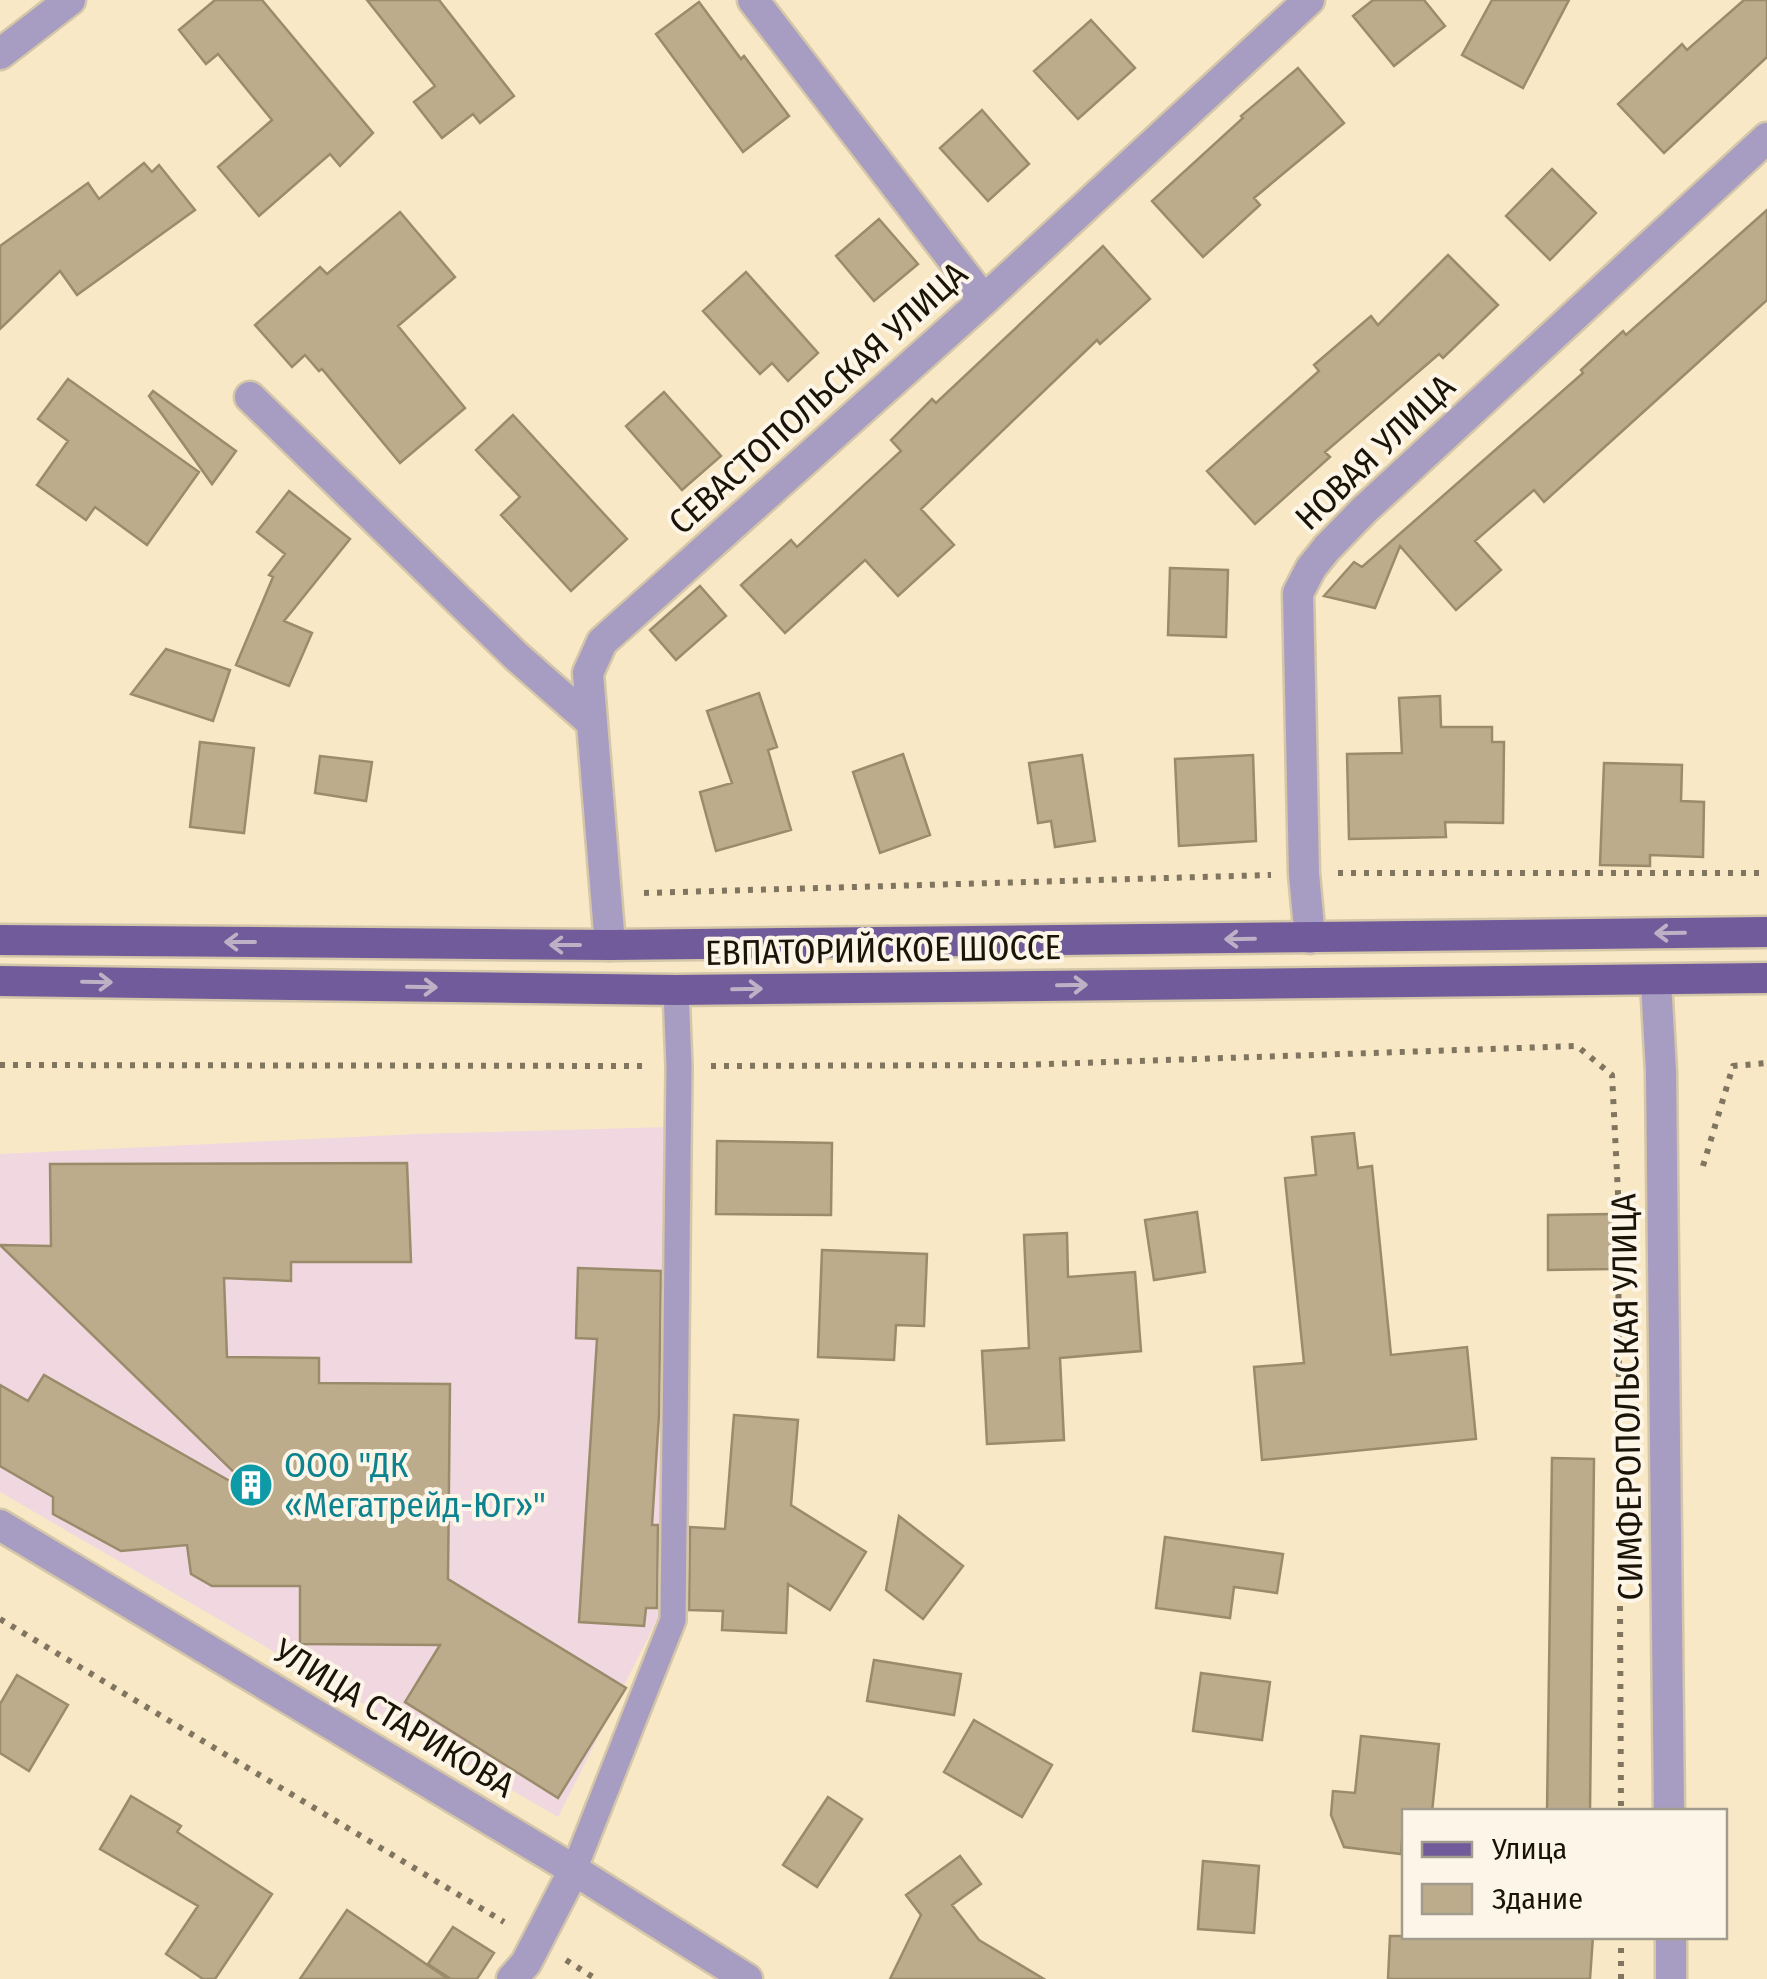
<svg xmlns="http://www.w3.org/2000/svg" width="1767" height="1979" font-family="'Fira Sans Condensed',sans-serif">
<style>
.industrial{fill:#f1d8e0}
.building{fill:#bcac8b;stroke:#9a8b6b;stroke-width:2.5}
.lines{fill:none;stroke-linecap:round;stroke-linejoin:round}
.service-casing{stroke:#d4c6a8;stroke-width:30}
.minor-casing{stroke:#d4c6a8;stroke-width:35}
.tertiary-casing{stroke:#d4c6a8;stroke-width:35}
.primary-casing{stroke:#d4c6a8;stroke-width:35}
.path{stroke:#80755f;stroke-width:6;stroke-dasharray:5 8;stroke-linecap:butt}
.service{stroke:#a79cc1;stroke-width:25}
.minor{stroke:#a79cc1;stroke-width:30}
.tertiary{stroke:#a79cc1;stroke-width:30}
.primary{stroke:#715b9b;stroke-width:30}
.oneway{stroke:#beb0c5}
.labels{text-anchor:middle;stroke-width:8;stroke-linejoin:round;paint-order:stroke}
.street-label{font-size:35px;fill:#1a1408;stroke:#fdf6e8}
.culture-label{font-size:35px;fill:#0d838f;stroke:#fdf6e8;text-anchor:start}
</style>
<rect width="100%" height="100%" fill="#f8e8c6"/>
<path class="industrial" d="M 667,1127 L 660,1614 L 558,1817 L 0,1492 L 0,1154 L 416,1134 Z"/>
<path class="building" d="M 215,0 L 262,0 L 373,133 L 340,166 L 330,154 L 259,216 L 218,167 L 272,120 L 218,54 L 206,64 L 179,30 Z
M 367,0 L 439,0 L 514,96 L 480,123 L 473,114 L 442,138 L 414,102 L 435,86 Z
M 1373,0 L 1424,0 L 1445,26 L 1394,66 L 1353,16 Z
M 1492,0 L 1569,0 L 1523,88 L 1462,55 Z
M 1744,0 L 1767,0 L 1767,57 L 1664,153 L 1618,104 L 1682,44 L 1687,50 Z
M 699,2 L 741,59 L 744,56 L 789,116 L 743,152 L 656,34 Z
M 1091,20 L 1135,68 L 1078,119 L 1034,71 Z
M 1298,68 L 1344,123 L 1254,198 L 1260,205 L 1203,257 L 1152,201 L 1243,118 L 1241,116 Z
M 982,110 L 1029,164 L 988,201 L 940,148 Z
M 144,163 L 152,172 L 159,165 L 195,210 L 77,295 L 60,271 L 0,329 L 0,246 L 88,183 L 99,199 Z
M 1552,169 L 1596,213 L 1550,260 L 1506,216 Z
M 1767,210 L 1767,300 L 1544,502 L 1534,490 L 1475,541 L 1501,570 L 1456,610 L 1400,546 L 1375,608 L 1324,596 L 1354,562 L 1362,567 L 1583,373 L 1581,370 L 1623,331 L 1626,335 Z
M 400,212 L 455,277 L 398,326 L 465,408 L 400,463 L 322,369 L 319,371 L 305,355 L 292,367 L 255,325 L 320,267 L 327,274 Z
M 879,219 L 918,264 L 874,301 L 836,256 Z
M 1103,246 L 1150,299 L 1100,344 L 1097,340 L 921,509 L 954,545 L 898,596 L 865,560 L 785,633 L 741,585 L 791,540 L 797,547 L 901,451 L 891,440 L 932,399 L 936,403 Z
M 1448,255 L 1498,305 L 1443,358 L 1439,354 L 1325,452 L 1330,457 L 1255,524 L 1207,471 L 1319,371 L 1314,365 L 1371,316 L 1378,325 Z
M 746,272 L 818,353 L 788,381 L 772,363 L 760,374 L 703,311 Z
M 68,379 L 199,472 L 147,545 L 95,507 L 86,520 L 37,485 L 68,441 L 38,419 Z
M 153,391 L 236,451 L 212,484 L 149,396 Z
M 664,392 L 721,456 L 682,490 L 626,426 Z
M 513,415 L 627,539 L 571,591 L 501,515 L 520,497 L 476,450 Z
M 289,491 L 350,539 L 284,621 L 312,633 L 289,686 L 236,665 L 273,577 L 269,575 L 285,554 L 257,532 Z
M 1170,568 L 1228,570 L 1226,637 L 1168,635 Z
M 700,586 L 726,616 L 676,660 L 650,630 Z
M 166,649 L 230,670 L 213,721 L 131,694 Z
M 759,693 L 777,747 L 768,750 L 791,830 L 716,851 L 700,792 L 732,783 L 707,711 Z
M 1440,696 L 1441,727 L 1492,727 L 1492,742 L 1504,742 L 1503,823 L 1445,822 L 1446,837 L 1349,839 L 1347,754 L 1402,753 L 1399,698 Z
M 200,742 L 254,748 L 244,833 L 190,827 Z
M 903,754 L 930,835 L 880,853 L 853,772 Z
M 1082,755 L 1095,841 L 1055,847 L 1051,821 L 1038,823 L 1029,763 Z
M 1253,755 L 1256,841 L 1179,846 L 1175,759 Z
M 320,756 L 372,762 L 366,801 L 315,793 Z
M 1604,763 L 1682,765 L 1681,801 L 1704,802 L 1703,857 L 1650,855 L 1650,866 L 1600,865 Z
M 1354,1133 L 1358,1168 L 1372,1166 L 1391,1355 L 1467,1347 L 1476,1439 L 1262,1460 L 1254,1367 L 1304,1363 L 1285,1178 L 1316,1175 L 1312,1137 Z
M 717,1141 L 832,1143 L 831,1215 L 716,1214 Z
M 407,1163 L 411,1262 L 291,1262 L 291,1281 L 224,1278 L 227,1357 L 319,1358 L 319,1383 L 450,1384 L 448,1579 L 626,1688 L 558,1798 L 405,1702 L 440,1645 L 300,1644 L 300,1586 L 212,1586 L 191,1574 L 187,1545 L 121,1551 L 53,1514 L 53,1497 L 0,1466 L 0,1385 L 28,1401 L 44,1375 L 235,1484 L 240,1478 L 0,1245 L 51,1246 L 50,1164 Z
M 1197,1212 L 1205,1272 L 1154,1280 L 1145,1220 Z
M 1611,1214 L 1611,1269 L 1548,1270 L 1548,1215 Z
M 1067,1233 L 1068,1277 L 1135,1272 L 1141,1351 L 1060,1358 L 1064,1440 L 987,1444 L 982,1351 L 1029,1348 L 1024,1235 Z
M 822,1250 L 927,1254 L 924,1326 L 896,1325 L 894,1360 L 818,1357 Z
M 578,1268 L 661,1271 L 659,1415 L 652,1525 L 658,1525 L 657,1608 L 646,1608 L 644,1626 L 579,1622 L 597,1339 L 576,1338 Z
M 734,1415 L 798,1420 L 791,1505 L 866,1552 L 830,1610 L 788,1584 L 786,1633 L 722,1630 L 723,1611 L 689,1610 L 690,1527 L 725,1529 Z
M 1552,1458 L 1594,1459 L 1590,1812 L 1547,1812 Z
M 899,1516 L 963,1566 L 923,1619 L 886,1590 Z
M 1165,1537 L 1283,1554 L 1277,1593 L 1234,1587 L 1230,1618 L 1156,1608 Z
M 874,1660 L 961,1674 L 954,1715 L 867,1701 Z
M 1201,1673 L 1270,1682 L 1262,1740 L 1193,1731 Z
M 17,1675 L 68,1705 L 29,1771 L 0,1753 L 0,1704 Z
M 974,1720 L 1052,1765 L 1022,1817 L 944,1772 Z
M 1361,1736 L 1439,1744 L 1432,1812 L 1404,1812 L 1401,1854 L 1344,1847 L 1331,1815 L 1333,1791 L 1355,1793 Z
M 131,1796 L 181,1826 L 177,1832 L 272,1894 L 215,1979 L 203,1979 L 166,1954 L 198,1906 L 100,1849 Z
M 828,1797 L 862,1819 L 817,1887 L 783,1865 Z
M 960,1856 L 981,1884 L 952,1905 L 979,1940 L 1044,1979 L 890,1979 L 921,1915 L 906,1895 Z
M 1203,1861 L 1259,1866 L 1254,1933 L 1198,1929 Z
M 347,1910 L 448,1979 L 300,1979 Z
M 453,1927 L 494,1953 L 477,1979 L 451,1979 L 428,1964 Z
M 1390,1936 L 1593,1936 L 1590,1979 L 1388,1979 Z"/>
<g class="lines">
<defs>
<path id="service" d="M 574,1870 L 673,1620 L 679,1066 L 676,990"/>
<path id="minor" d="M 753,0 L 984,300
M 0,54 L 70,0
M 250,397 L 516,656 L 591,722
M 1310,938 L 1304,874 L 1298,593 L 1311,568 L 1327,548 L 1363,511 L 1767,138
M 610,945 L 588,673 L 602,642 L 984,300 L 1309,0
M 0,1525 L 574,1870 L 747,1979
M 512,1979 L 526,1963 L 574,1870"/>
<path id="tertiary" d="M 1656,982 L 1661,1071 L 1669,1812
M 1671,1936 L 1671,1979"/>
<path id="primary" d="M 0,940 L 610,945 L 1767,932
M 0,981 L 676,990 L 1767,978"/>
</defs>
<use href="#service" class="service-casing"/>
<use href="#minor" class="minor-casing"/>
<use href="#tertiary" class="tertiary-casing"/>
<use href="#primary" class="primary-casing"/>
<path class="path" d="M 1338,873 L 1767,873
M 644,893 L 1271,875
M 0,1065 L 644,1066
M 711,1066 L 1020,1065 L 1577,1046 L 1612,1075 L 1618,1193 L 1621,1812
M 1703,1166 L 1733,1066 L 1767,1063
M 0,1619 L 504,1922
M 566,1960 L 596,1979
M 1621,1979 L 1621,1936"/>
<use href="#service" class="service"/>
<use href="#minor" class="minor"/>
<use href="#tertiary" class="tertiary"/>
<use href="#primary" class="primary"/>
</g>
<defs><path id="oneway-shaft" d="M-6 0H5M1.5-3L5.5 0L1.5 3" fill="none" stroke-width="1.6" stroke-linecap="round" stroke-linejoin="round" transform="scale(2.5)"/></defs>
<g class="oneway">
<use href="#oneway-shaft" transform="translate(1670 933) rotate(179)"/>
<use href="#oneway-shaft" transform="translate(1240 939) rotate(179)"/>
<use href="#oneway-shaft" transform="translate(240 942) rotate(-180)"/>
<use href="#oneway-shaft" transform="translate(565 945) rotate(-180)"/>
<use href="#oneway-shaft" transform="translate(97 982) rotate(1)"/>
<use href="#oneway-shaft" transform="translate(1072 985) rotate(-1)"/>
<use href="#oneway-shaft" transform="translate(422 987) rotate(1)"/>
<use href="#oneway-shaft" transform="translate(747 989) rotate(-1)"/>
</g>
<defs>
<symbol id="building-disc" viewBox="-11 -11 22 22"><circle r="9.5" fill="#0f9aa8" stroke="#fdf6e8"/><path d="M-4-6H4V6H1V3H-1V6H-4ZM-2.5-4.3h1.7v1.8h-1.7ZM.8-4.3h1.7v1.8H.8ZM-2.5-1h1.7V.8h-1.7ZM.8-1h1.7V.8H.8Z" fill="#fff"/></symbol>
</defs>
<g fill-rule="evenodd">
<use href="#building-disc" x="226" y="1460" width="50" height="50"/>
</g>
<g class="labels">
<g class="street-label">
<text transform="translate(818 398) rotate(-42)" y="12">СЕВАСТОПОЛЬСКАЯ УЛИЦА</text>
<text transform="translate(1375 452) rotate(-44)" y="12">НОВАЯ УЛИЦА</text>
<text transform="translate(883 950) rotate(-1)" y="12">ЕВПАТОРИЙСКОЕ ШОССЕ</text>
<text transform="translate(1627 1397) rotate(-91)" y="12">СИМФЕРОПОЛЬСКАЯ УЛИЦА</text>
<text transform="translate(394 1718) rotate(31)" y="12">УЛИЦА СТАРИКОВА</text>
</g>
<g class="culture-label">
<text x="284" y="1477">ООО "ДК<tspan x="284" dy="40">«Мегатрейд-Юг»"</tspan></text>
</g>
</g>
<rect x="1402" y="1809" width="325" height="130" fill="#fdf6e8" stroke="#a29c8e" stroke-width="2.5"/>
<rect x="1422" y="1842" width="50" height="15" fill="#715b9b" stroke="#a29c8e" stroke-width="2.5"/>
<text x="1492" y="1859" font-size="30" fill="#1a1408">Улица</text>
<rect x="1422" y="1884" width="50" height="30" fill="#bcac8b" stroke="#a29c8e" stroke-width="2.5"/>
<text x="1492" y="1909" font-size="30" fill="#1a1408">Здание</text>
</svg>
